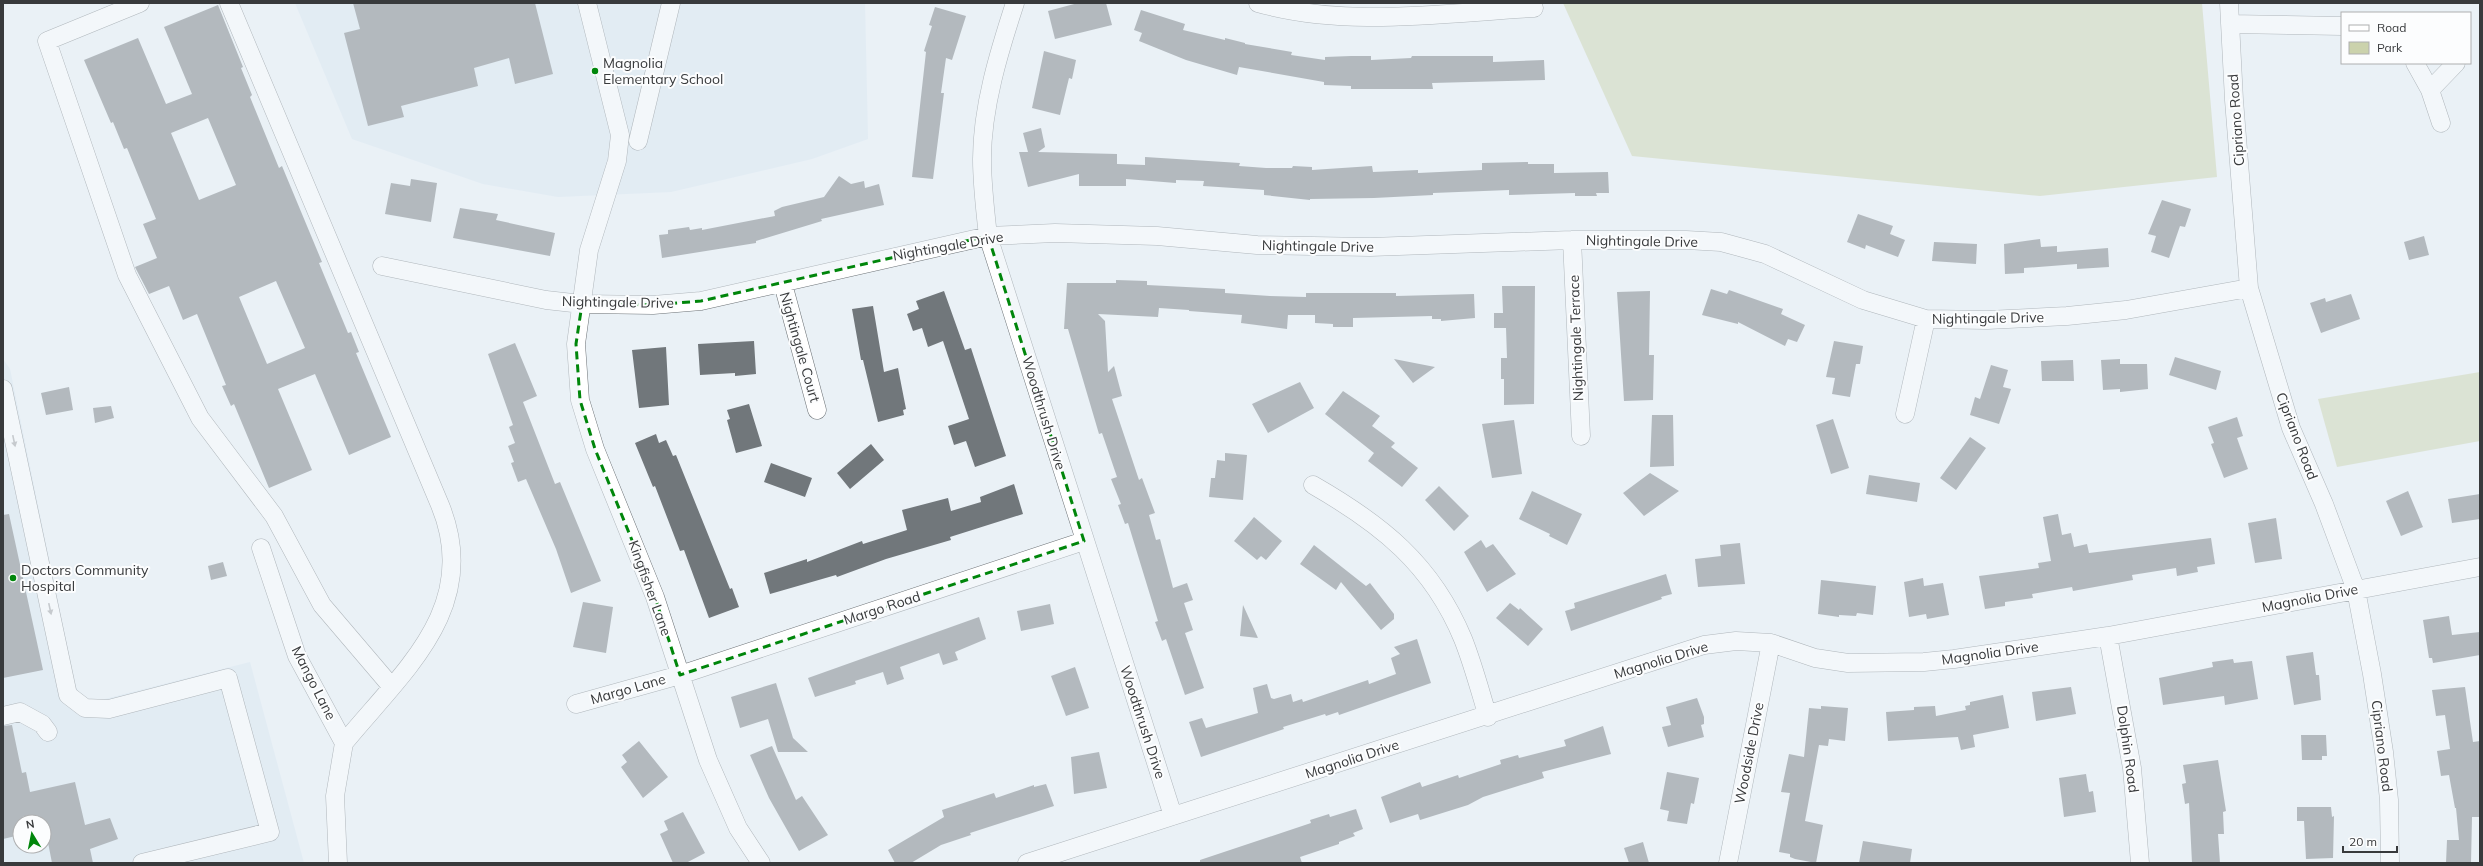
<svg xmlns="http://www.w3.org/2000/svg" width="2483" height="866" font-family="Mulish,sans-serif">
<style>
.built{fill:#d9e6f0;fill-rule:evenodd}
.green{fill:#cbd2ac}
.building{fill:#71777b;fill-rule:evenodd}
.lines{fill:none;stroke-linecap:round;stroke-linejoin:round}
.minor-casing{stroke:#6c7276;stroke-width:19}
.minor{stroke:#fff;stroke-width:18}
.oneway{fill:#9c9c9e}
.marked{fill:none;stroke:#00860b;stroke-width:3;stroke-dasharray:8 5;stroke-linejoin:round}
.poi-dot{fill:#00860b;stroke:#fcfdfe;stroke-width:1.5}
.labels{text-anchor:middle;stroke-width:4;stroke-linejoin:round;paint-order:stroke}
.poi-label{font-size:14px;fill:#383a3c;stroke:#fcfdfe;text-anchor:start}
.street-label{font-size:14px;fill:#383a3c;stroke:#fcfdfe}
</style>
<rect width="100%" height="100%" fill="#eaf1f6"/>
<path class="built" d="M 295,3 L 865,3 L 868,139 L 812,159 L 671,192 L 558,197 L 483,184 L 352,139 Z
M 3,359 L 10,369 L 75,685 L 81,696 L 89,701 L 97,701 L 250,662 L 304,863 L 3,863 ZM 20,822 L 44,822 L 44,846 L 20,846 Z"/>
<path class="green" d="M 1563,3 L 2202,3 L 2217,177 L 2040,196 L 1632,156 Z
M 2480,372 L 2480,441 L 2337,467 L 2318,399 Z"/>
<path class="building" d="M 353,3 L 535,3 L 553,74 L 515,84 L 509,58 L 474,68 L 478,86 L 401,106 L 404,117 L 368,126 L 344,33 L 360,29 Z
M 1078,3 L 1106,3 L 1112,25 L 1055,39 L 1048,11 Z
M 218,5 L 243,67 L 241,68 L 252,95 L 250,97 L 279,168 L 282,166 L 322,262 L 319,263 L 348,333 L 351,332 L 359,352 L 356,353 L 391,437 L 349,455 L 315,374 L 278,389 L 312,470 L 269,488 L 234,404 L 231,406 L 222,386 L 226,385 L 197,314 L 183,320 L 169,286 L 149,294 L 137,271 L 135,267 L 157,258 L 143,224 L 156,219 L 127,148 L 124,149 L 113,122 L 111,123 L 84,60 L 138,38 L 166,104 L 192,94 L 164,27 ZM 208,118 L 236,185 L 199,200 L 171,133 ZM 276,281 L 305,348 L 267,364 L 239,297 Z
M 935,7 L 966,16 L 952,60 L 946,58 L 941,93 L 944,93 L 933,179 L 912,177 L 926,52 L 924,51 L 932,26 L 929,25 Z
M 1141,10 L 1185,24 L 1183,30 L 1225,40 L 1225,38 L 1245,43 L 1245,44 L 1292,52 L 1291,55 L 1325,60 L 1325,57 L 1351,56 L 1371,56 L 1371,60 L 1411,58 L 1412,56 L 1493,56 L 1493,62 L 1544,60 L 1545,80 L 1432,83 L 1433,89 L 1351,89 L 1351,86 L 1324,85 L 1324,82 L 1239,67 L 1237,75 L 1186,60 L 1139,41 L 1142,33 L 1134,30 Z
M 1044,51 L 1076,60 L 1072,79 L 1069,78 L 1060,115 L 1032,108 Z
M 1041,128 L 1045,147 L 1038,152 L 1117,154 L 1117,164 L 1145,165 L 1145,157 L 1240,163 L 1239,166 L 1266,168 L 1292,168 L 1293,166 L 1312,167 L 1312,170 L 1372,166 L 1373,172 L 1418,170 L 1418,173 L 1482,170 L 1482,163 L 1528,162 L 1528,164 L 1554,164 L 1554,173 L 1608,172 L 1609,193 L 1596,193 L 1597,196 L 1575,196 L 1575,193 L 1509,195 L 1509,190 L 1433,193 L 1433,195 L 1374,198 L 1310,199 L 1310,200 L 1264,195 L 1264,190 L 1203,186 L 1204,181 L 1176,180 L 1176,183 L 1126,179 L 1126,186 L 1079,186 L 1079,174 L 1028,187 L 1019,152 L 1028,152 L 1023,133 Z
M 839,176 L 851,184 L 864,181 L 865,188 L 879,184 L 884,205 L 821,219 L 822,221 L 756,241 L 756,243 L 662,258 L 659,235 L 668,234 L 668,230 L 689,227 L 690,230 L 702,228 L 702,230 L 775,216 L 774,211 L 782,207 L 824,197 Z
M 411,179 L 437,183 L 431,222 L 385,214 L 391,183 L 410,186 Z
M 2162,200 L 2191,209 L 2185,227 L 2180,226 L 2169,258 L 2151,252 L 2156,236 L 2148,234 Z
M 460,208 L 498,214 L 496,220 L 555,233 L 550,256 L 453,238 Z
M 1858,214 L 1893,226 L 1890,234 L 1905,240 L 1898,257 L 1866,245 L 1865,249 L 1847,242 Z
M 2424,236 L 2429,255 L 2409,260 L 2404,242 Z
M 2040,239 L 2041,247 L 2057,246 L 2057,252 L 2108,248 L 2109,267 L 2077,269 L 2077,264 L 2024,268 L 2024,273 L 2005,274 L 2004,244 Z
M 1934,242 L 1977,244 L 1976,264 L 1932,261 Z
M 1116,280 L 1147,281 L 1147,285 L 1225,289 L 1225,293 L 1270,296 L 1306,297 L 1306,293 L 1396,293 L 1396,296 L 1474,294 L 1475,318 L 1441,321 L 1441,319 L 1432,319 L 1432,316 L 1353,318 L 1353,327 L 1333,327 L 1333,324 L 1315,323 L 1315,315 L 1288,315 L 1287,329 L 1241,323 L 1242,315 L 1189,311 L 1189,310 L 1159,308 L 1158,317 L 1098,314 L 1105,321 L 1108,372 L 1114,366 L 1122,396 L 1112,399 L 1139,480 L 1142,478 L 1155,513 L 1149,515 L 1156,540 L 1160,539 L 1173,588 L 1187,583 L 1193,600 L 1184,603 L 1193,630 L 1185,633 L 1204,688 L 1185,695 L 1166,639 L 1162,641 L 1155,622 L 1158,621 L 1128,523 L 1125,524 L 1118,505 L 1121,504 L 1111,479 L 1117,477 L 1102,433 L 1099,434 L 1068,329 L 1064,329 L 1067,283 L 1116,283 Z
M 1502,286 L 1535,286 L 1534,404 L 1504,405 L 1504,379 L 1501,379 L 1501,358 L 1507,358 L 1506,328 L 1494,328 L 1494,313 L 1503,313 Z
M 1711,289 L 1727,294 L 1729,290 L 1783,309 L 1781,314 L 1805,325 L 1797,342 L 1788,339 L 1785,346 L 1738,322 L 1738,324 L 1702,315 Z
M 944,291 L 965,350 L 971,348 L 1006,456 L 975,467 L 966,441 L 954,445 L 948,426 L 969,419 L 943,341 L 928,347 L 922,328 L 913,331 L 907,314 L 919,309 L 916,301 Z
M 1650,291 L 1649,355 L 1654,355 L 1653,400 L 1624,401 L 1617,292 Z
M 2351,294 L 2360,319 L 2321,333 L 2310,303 L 2325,298 L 2326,302 Z
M 873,306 L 884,372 L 898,368 L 906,409 L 903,410 L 904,415 L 878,422 L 863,360 L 861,360 L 852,309 Z
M 754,341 L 756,374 L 735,376 L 735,373 L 700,375 L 698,344 Z
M 1834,341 L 1863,346 L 1860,364 L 1856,364 L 1850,397 L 1832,394 L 1835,378 L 1826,377 Z
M 515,343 L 537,396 L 523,402 L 555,484 L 560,482 L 601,581 L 571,593 L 556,549 L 526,479 L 518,482 L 511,463 L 514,462 L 508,446 L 515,443 L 509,427 L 513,425 L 488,354 Z
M 666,347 L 669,405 L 639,408 L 632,350 Z
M 2175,357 L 2221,371 L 2216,390 L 2169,375 Z
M 1394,359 L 1435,367 L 1413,383 Z
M 2120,359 L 2120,364 L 2147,364 L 2148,389 L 2120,392 L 2120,389 L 2103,390 L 2101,360 Z
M 2073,360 L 2074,381 L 2042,381 L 2041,361 Z
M 1991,365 L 2008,370 L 2003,387 L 2011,389 L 1999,424 L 1970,415 L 1975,397 L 1980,399 Z
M 1300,382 L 1314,408 L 1268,433 L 1252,404 Z
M 69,387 L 73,410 L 46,415 L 41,393 Z
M 1343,391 L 1380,416 L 1372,426 L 1395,443 L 1391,447 L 1418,468 L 1402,487 L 1368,461 L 1374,453 L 1325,414 Z
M 749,404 L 762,446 L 736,453 L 727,420 L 730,419 L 727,410 Z
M 111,406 L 114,418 L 95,423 L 93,408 Z
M 1652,415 L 1673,415 L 1674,466 L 1650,467 Z
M 2237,417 L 2243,436 L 2237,438 L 2248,469 L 2224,478 L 2211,444 L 2214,443 L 2208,427 Z
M 1833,419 L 1849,468 L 1831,474 L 1816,425 Z
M 1514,420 L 1522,474 L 1492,478 L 1482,424 Z
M 656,434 L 659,443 L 666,440 L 673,456 L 676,455 L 730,589 L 732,588 L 739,607 L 709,618 L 684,550 L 680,551 L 655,486 L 653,487 L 635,443 Z
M 1970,437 L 1986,448 L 1956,490 L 1940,478 Z
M 871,444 L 884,460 L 850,489 L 837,473 Z
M 1225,453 L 1247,455 L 1243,500 L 1209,497 L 1211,478 L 1215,478 L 1217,460 L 1225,461 Z
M 771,463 L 812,478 L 805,497 L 764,482 Z
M 1650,473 L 1679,491 L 1644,516 L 1623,493 Z
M 1869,475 L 1920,483 L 1917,502 L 1866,494 Z
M 1014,484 L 1023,514 L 950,537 L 951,540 L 886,559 L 837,577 L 836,575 L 770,594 L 764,573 L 807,559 L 807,562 L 862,541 L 863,544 L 907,530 L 902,510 L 948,498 L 951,511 L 981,502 L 980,497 Z
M 1439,486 L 1469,516 L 1454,531 L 1425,500 Z
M 1532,491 L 1582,514 L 1567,545 L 1549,536 L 1550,534 L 1519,519 Z
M 2408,491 L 2423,527 L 2401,536 L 2386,501 Z
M 2480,494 L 2480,519 L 2452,523 L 2448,499 Z
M 9,514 L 43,670 L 3,678 L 3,515 Z
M 2058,514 L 2062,535 L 2071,533 L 2074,547 L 2087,544 L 2089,553 L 2211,538 L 2215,564 L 2197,567 L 2198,572 L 2177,576 L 2176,568 L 2132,575 L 2133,580 L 2073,591 L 2072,587 L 2032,594 L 2033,598 L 2005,602 L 2005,606 L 1985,609 L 1979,576 L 2039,568 L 2038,563 L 2051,561 L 2043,517 Z
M 1254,517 L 1282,541 L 1266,560 L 1261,556 L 1257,560 L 1234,541 Z
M 2276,518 L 2282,559 L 2255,563 L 2248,523 Z
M 1481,540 L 1486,548 L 1493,544 L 1516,574 L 1487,592 L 1464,552 Z
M 1740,543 L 1745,584 L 1698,587 L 1695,559 L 1721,556 L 1720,545 Z
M 1314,545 L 1366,586 L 1370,583 L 1394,614 L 1394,619 L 1381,630 L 1341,582 L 1336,590 L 1300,564 Z
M 223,562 L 227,576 L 211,580 L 208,566 Z
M 1666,574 L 1672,594 L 1661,597 L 1662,599 L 1571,631 L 1565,611 L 1575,608 L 1574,603 Z
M 1923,578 L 1924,586 L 1943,583 L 1949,615 L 1927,619 L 1926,614 L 1909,617 L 1904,582 Z
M 1821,580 L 1876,586 L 1873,615 L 1857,613 L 1856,616 L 1839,615 L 1839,617 L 1818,614 Z
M 583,602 L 613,607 L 606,653 L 573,647 Z
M 1510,603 L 1519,610 L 1520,608 L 1543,629 L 1528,646 L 1496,618 Z
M 1050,604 L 1054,624 L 1021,631 L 1017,611 Z
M 1243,605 L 1258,638 L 1240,636 Z
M 2449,616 L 2452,635 L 2480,632 L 2480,655 L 2433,663 L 2432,658 L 2429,658 L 2423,620 Z
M 979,617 L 986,639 L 955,652 L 958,660 L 943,665 L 939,653 L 900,667 L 904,679 L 887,685 L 883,672 L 855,681 L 856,684 L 815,697 L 808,678 Z
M 1417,639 L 1431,683 L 1339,715 L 1338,712 L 1326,716 L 1325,714 L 1283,727 L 1284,729 L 1201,757 L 1189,722 L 1202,718 L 1206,728 L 1258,713 L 1253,688 L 1267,684 L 1271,698 L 1274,699 L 1291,694 L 1293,702 L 1302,699 L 1303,702 L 1368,680 L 1369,684 L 1396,674 L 1391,658 L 1400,654 L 1394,647 Z
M 2313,652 L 2316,675 L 2319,675 L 2321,700 L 2294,705 L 2286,656 Z
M 2233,659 L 2234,663 L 2252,661 L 2258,699 L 2225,705 L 2224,696 L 2163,705 L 2159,678 L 2213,667 L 2212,662 Z
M 1075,667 L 1089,708 L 1066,716 L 1051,676 Z
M 776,683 L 793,738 L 808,752 L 778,752 L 768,719 L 740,728 L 731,697 Z
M 2071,687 L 2076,714 L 2036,721 L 2032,692 Z
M 2465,687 L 2473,742 L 2480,741 L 2480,817 L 2472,817 L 2471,863 L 2446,863 L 2447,840 L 2459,840 L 2456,808 L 2455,808 L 2449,775 L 2441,776 L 2437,751 L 2450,749 L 2445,715 L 2436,716 L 2432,690 Z
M 2003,695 L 2009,728 L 1973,735 L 1975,747 L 1961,750 L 1958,737 L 1888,741 L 1886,712 L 1914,710 L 1914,707 L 1935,706 L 1936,716 L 1966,710 L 1965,706 L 1970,705 L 1970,702 Z
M 1697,698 L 1704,717 L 1704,724 L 1701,725 L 1704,737 L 1668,747 L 1662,727 L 1671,725 L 1666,707 Z
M 1821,706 L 1848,708 L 1845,741 L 1829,739 L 1828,746 L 1819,745 L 1805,821 L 1823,825 L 1816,863 L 1795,859 L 1790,857 L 1790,854 L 1779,852 L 1790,793 L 1781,792 L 1789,754 L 1804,757 L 1809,708 L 1821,709 Z
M 12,725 L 22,773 L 26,772 L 30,792 L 75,782 L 85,825 L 110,818 L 118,839 L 90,849 L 93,863 L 52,863 L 44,822 L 20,822 L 20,835 L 3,839 L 3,726 Z
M 1603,726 L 1611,754 L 1542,772 L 1544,778 L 1483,797 L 1468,805 L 1420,820 L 1418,814 L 1390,823 L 1381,797 L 1420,782 L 1422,787 L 1458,775 L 1459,778 L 1501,764 L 1500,760 L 1518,755 L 1519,758 L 1566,746 L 1564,740 Z
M 2301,735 L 2326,735 L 2327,756 L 2322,756 L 2322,760 L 2302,760 Z
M 639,741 L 668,777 L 643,798 L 621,767 L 627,762 L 622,755 Z
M 772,746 L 796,800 L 802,796 L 828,835 L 799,851 L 769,798 L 750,755 Z
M 1099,752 L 1107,788 L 1074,794 L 1071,757 Z
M 2218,760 L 2226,811 L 2223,812 L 2224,834 L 2218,834 L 2220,863 L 2192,863 L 2189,803 L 2185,804 L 2182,784 L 2186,783 L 2183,765 Z
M 1667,772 L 1699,778 L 1694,804 L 1691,803 L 1687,824 L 1667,821 L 1669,811 L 1660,809 Z
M 2086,774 L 2089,792 L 2093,791 L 2096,812 L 2064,817 L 2059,778 Z
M 1046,784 L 1054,806 L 970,833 L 971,835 L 941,845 L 911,863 L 895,863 L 888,850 L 944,817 L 942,810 L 994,793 L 996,798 L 1034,785 L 1034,787 Z
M 2297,807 L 2331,807 L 2332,817 L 2334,816 L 2333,858 L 2306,859 L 2304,821 L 2297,821 Z
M 1356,809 L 1363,829 L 1353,833 L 1355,836 L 1339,842 L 1339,844 L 1300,857 L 1302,863 L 1200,863 L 1200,860 L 1311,823 L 1310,820 L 1329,814 L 1330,817 Z
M 683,812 L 705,853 L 686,863 L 673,863 L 660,834 L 668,830 L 664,821 Z
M 1863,841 L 1912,849 L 1910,863 L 1859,863 Z
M 1643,842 L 1649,863 L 1629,863 L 1624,848 Z"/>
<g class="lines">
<defs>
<path id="minor" d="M 140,3 L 47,41 L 127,275 L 200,418 L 274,516 L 322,605 L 391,686
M 229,3 L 440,505 C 482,607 403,671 344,743
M 587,3 L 620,135 L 617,161 L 589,250 L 576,344 L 580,400 L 595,449 L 655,597 L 708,760 L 738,828 L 761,863
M 1015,3 C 999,52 982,107 982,159 C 982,184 985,210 988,236 L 1173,816
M 1258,3 C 1346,28 1443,13 1534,8
M 2229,3 L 2234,100 L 2249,288 L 2291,428 L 2324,504 L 2356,590 L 2372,674 L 2384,752 L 2389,800 L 2390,863
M 2230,24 L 2342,26
M 2415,63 L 2430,90 L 2456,63
M 2430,90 L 2441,123
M 638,141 L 671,3
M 1572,240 L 1581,436
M 382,266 L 546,300 L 582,304 L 653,305 L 701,301 L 988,236 L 1055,233 L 1157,236 L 1257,245 L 1370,247 L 1572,240 L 1686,240 L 1721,242 L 1765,254 L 1863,300 L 1926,319 L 1987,320 L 2067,316 L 2126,310 L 2249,288
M 783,284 L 817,410
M 3,389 L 68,695 L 85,708 L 109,709 L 228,678 L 270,832 L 142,863
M 1905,414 L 1926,319
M 1313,485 C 1381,524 1432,564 1463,639 C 1473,664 1480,691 1488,717
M 261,548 L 297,656 L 344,743 L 335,796 L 338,863
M 2108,636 L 2132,768 L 2140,863
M 576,704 L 680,675 L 1084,541
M 3,716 L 20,712 L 42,724 L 48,732
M 1027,863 L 1704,645 L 1736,641 L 1771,643 L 1815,658 L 1848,663 L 1924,662 L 1954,659 L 2108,636 L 2480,567
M 1728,863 L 1771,643"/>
</defs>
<use href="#minor" class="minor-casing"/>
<use href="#minor" class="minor"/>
</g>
<defs><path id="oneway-solid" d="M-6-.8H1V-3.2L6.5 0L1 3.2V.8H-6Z"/></defs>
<g class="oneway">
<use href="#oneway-solid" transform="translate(14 441) rotate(78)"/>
<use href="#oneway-solid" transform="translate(50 609) rotate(78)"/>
</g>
<path d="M0 0H2483V866H0ZM 988,236 L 1084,541 L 680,675 L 655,597 L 595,449 L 580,400 L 576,344 L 582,304 L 653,305 L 701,301 Z" fill="#eaf1f6" fill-opacity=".55" fill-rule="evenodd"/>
<path class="marked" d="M 988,236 L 1084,541 L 680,675 L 655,597 L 595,449 L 580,400 L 576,344 L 582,304 L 653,305 L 701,301 Z"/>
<g class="poi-dot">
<circle cx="595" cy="71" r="4"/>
<circle cx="13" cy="578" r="4"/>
</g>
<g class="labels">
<g class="poi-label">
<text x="603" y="68">Magnolia<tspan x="603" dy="16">Elementary School</tspan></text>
<text x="21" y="575">Doctors Community<tspan x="21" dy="16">Hospital</tspan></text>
</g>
<g class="street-label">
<text transform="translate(2236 120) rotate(-94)" y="5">Cipriano Road</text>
<text transform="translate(1642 241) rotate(1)" y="5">Nightingale Drive</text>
<text transform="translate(948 246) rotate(-10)" y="5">Nightingale Drive</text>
<text transform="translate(1318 246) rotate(1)" y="5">Nightingale Drive</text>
<text transform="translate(618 302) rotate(1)" y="5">Nightingale Drive</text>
<text transform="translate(1988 318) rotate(-1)" y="5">Nightingale Drive</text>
<text transform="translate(1576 338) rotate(-92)" y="5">Nightingale Terrace</text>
<text transform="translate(800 347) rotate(74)" y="5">Nightingale Court</text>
<text transform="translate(1044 413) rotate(73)" y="5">Woodthrush Drive</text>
<text transform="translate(2297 436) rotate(69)" y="5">Cipriano Road</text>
<text transform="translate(650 588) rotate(70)" y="5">Kingfisher Lane</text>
<text transform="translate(2310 598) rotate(-11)" y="5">Magnolia Drive</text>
<text transform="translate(882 608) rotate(-18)" y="5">Margo Road</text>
<text transform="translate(1990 653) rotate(-8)" y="5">Magnolia Drive</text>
<text transform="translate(1661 660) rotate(-17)" y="5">Magnolia Drive</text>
<text transform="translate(314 683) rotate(63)" y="5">Mango Lane</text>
<text transform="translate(628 689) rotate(-16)" y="5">Margo Lane</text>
<text transform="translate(1143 722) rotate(72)" y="5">Woodthrush Drive</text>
<text transform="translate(2382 746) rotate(83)" y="5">Cipriano Road</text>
<text transform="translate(2128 749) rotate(82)" y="5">Dolphin Road</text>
<text transform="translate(1749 753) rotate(-79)" y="5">Woodside Drive</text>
<text transform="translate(1352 759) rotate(-18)" y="5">Magnolia Drive</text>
</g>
</g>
<rect width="2483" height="866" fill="none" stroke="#383a3c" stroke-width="8"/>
<rect x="2341" y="12" width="130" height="52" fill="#fcfdfe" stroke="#aeafb0"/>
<rect x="2349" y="25" width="20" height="6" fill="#ffffff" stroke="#aeafb0"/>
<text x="2377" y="32" font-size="12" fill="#383a3c">Road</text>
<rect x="2349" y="42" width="20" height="12" fill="#cbd2ac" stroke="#aeafb0"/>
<text x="2377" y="52" font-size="12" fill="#383a3c">Park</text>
<g transform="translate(32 834) rotate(350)"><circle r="19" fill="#fcfdfe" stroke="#aeafb0"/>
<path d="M0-3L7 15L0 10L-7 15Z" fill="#00860b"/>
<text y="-6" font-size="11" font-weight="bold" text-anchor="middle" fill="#383a3c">N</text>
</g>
<path d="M2343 846v6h54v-6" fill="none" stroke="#383a3c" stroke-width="2"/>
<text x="2349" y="846" font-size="12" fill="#383a3c" stroke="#fcfdfe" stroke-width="3" paint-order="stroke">20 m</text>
</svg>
